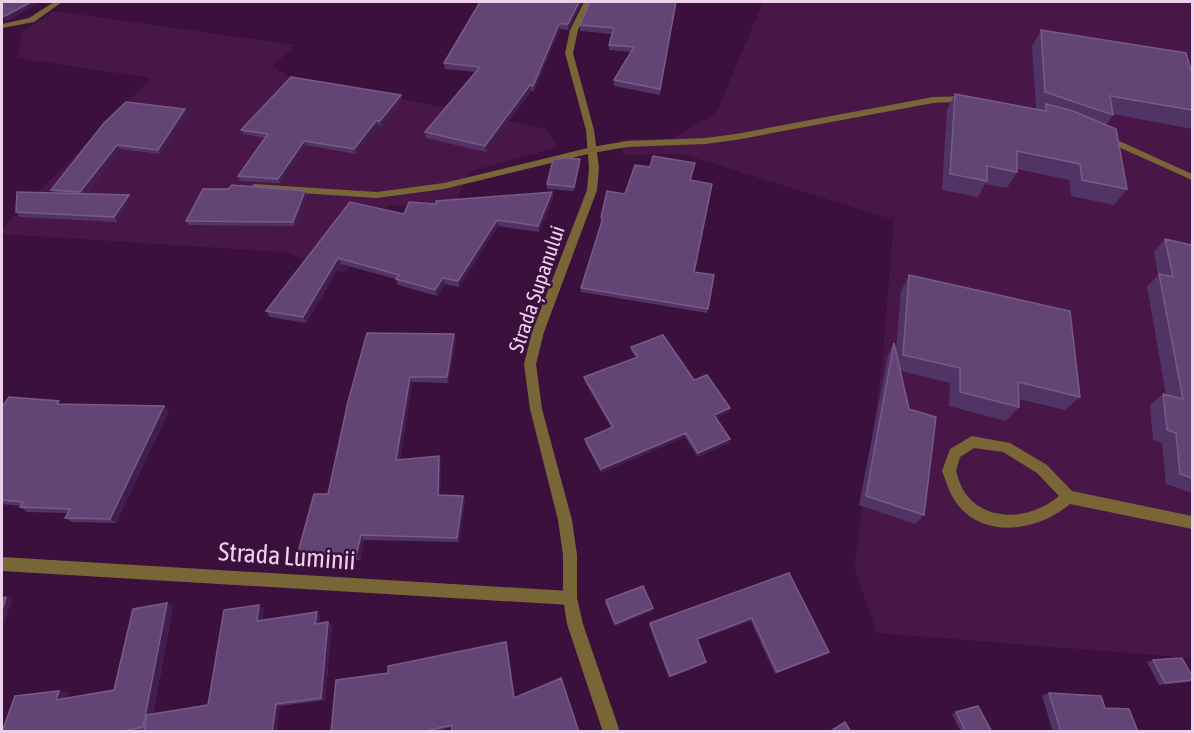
<svg xmlns="http://www.w3.org/2000/svg" width="1194" height="733" font-family="'Asap Condensed',sans-serif">
<style>
.built{fill:#481748}
.lines{fill:none;stroke-linecap:round;stroke-linejoin:round}
.service{fill:#796636;fill-rule:evenodd}
.minor{fill:#796636;fill-rule:evenodd}
.tertiary{fill:#796636;fill-rule:evenodd}
.wall{fill:#513466}
.shaded-wall{fill:#411e4f}
.building{fill:#624574;stroke:#775b87;stroke-width:1.5}
.labels{text-anchor:middle;stroke-width:5;stroke-linejoin:round;paint-order:stroke}
.street-label{font-size:21px;fill:#edd1eb;stroke:#3c103c}
.near-street-label{font-size:26px;fill:#edd1eb;stroke:#3c103c}
</style>
<rect width="100%" height="100%" fill="#3c103c"/>
<path class="built" d="M 763,2 L 1192,2 L 1192,658 L 877,633 L 854,567 L 882,365 L 894,220 L 683,154 L 623,155 L 620,139 L 671,139 L 716,113 Z
M 54,11 L 295,45 L 273,66 L 287,75 L 547,129 L 558,147 L 468,172 L 455,204 L 387,206 L 345,273 L 283,252 L 2,234 L 2,229 L 151,78 L 17,58 L 22,32 Z"/>
<g class="lines">
<path class="service" d="M 968,96 L 971,97 L 971,101 L 933,103 L 736,140 L 705,144 L 627,147 L 592,153 L 444,189 L 377,198 L 254,190 L 249,187 L 254,184 L 377,192 L 444,183 L 592,147 L 627,141 L 705,138 L 736,134 L 933,97 Z
M 1106,135 L 1192,174 L 1192,180 L 1103,140 L 1101,138 Z
M 972,436 L 1010,443 L 1047,465 L 1072,491 L 1192,516 L 1192,529 L 1070,504 C 1039,531 982,541 955,501 C 949,492 946,481 942,471 L 950,449 ZM 974,448 L 1003,452 L 1037,473 L 1059,496 C 1032,519 988,524 965,493 C 961,487 958,478 956,471 L 960,457 Z"/>
<path class="minor" d="M 54,2 L 62,2 L 34,22 L 2,28 L 2,24 L 29,18 Z
M 2,557 L 570,591 L 575,593 L 577,598 L 575,603 L 570,605 L 2,571 Z"/>
<path class="tertiary" d="M 584,2 L 592,2 L 578,30 L 573,53 L 594,130 L 599,168 L 597,190 L 544,332 L 536,364 L 542,409 L 572,520 L 577,555 L 577,598 L 583,624 L 620,732 L 603,732 L 567,624 L 563,598 L 563,555 L 558,520 L 530,409 L 524,364 L 532,332 L 587,190 L 589,168 L 586,130 L 565,53 L 570,30 Z"/>
</g>
<path class="wall" d="M 582,2 L 568,30 L 560,29 L 534,91 L 531,91 L 486,152 L 426,138 L 425,132 L 476,72 L 445,69 L 444,63 Z
M 590,2 L 676,2 L 660,95 L 614,86 L 614,80 L 631,52 L 609,50 L 609,45 L 612,34 L 580,31 L 580,25 Z
M 1041,30 L 1192,74 L 1192,129 L 1113,114 L 1106,125 L 1127,189 L 1114,205 L 1071,196 L 1069,180 L 1017,169 L 1017,172 L 1007,188 L 985,184 L 978,197 L 942,190 L 947,110 L 955,94 L 1041,110 L 1036,108 L 1032,46 Z
M 401,95 L 402,100 L 382,126 L 378,125 L 356,154 L 306,145 L 280,183 L 240,181 L 238,176 L 265,138 L 244,134 L 241,130 Z
M 185,109 L 188,114 L 161,154 L 120,149 L 86,194 L 129,195 L 132,199 L 117,222 L 20,217 L 16,212 L 53,193 L 51,190 L 104,123 Z
M 580,159 L 580,164 L 574,191 L 547,189 L 547,184 Z
M 650,167 L 694,167 L 691,180 L 695,272 L 714,275 L 707,313 L 581,292 L 581,288 L 602,222 L 600,222 L 601,217 L 625,194 Z
M 305,191 L 307,196 L 295,226 L 189,225 L 186,221 Z
M 552,192 L 553,198 L 539,232 L 498,226 L 459,287 L 445,284 L 437,296 L 398,285 L 396,279 L 341,264 L 306,323 L 270,317 L 266,311 L 350,202 L 404,214 L 436,204 Z
M 1165,239 L 1192,245 L 1192,493 L 1166,484 L 1162,443 L 1153,440 L 1150,405 L 1163,394 L 1166,395 L 1147,286 L 1158,275 L 1154,252 Z
M 909,275 L 1080,397 L 1065,410 L 1019,399 L 1019,407 L 1006,421 L 949,406 L 950,383 L 901,371 L 924,515 L 915,524 L 859,505 L 888,355 L 894,343 L 896,350 L 901,291 Z
M 454,334 L 456,340 L 448,383 L 412,382 L 400,460 L 441,461 L 440,495 L 465,500 L 459,542 L 364,540 L 360,560 L 301,560 L 297,556 L 328,494 L 348,402 Z
M 631,347 L 694,380 L 729,412 L 716,418 L 729,443 L 698,457 L 685,437 L 601,473 L 585,443 L 585,439 L 611,427 L 585,382 L 584,377 L 636,358 L 631,351 Z
M 63,404 L 164,406 L 169,411 L 116,523 L 72,522 L 65,518 L 68,513 L 27,512 L 20,507 L 21,506 L 2,504 L 2,407 Z
M 789,573 L 827,654 L 775,674 L 751,621 L 698,640 L 705,664 L 669,678 L 649,625 L 650,623 Z
M 606,600 L 653,608 L 652,611 L 615,626 L 605,603 Z
M 173,606 L 153,714 L 208,705 L 264,608 L 262,620 L 320,615 L 319,623 L 328,622 L 332,625 L 325,700 L 280,706 L 137,732 L 2,732 L 59,691 L 68,693 L 66,698 L 114,690 Z
M 507,645 L 452,727 L 432,732 L 331,732 L 388,673 Z
M 1153,660 L 1192,676 L 1192,681 L 1188,682 L 1159,685 L 1147,662 Z
M 1049,693 L 1105,708 L 1138,732 L 1053,732 L 1042,696 Z
M 956,712 L 992,732 L 961,732 L 952,714 Z"/>
<path class="shaded-wall" d="M 31,2 L 41,2 L 10,20 L 5,21 L 2,17 Z
M 579,2 L 582,2 L 568,30 L 568,24 Z
M 559,24 L 560,29 L 534,91 L 533,86 Z
M 530,85 L 531,91 L 486,152 L 485,146 Z
M 401,95 L 402,100 L 382,126 L 380,121 Z
M 185,109 L 188,114 L 161,154 L 158,150 Z
M 376,121 L 378,125 L 356,154 L 354,149 Z
M 304,141 L 306,145 L 280,183 L 278,179 Z
M 117,145 L 120,149 L 83,197 L 80,192 Z
M 580,159 L 580,164 L 574,191 L 574,187 Z
M 305,191 L 307,196 L 295,226 L 293,222 Z
M 552,192 L 553,198 L 539,232 L 538,226 Z
M 129,195 L 132,199 L 117,222 L 114,217 Z
M 497,220 L 498,226 L 459,287 L 458,281 Z
M 338,258 L 341,264 L 306,323 L 303,317 Z
M 443,278 L 445,284 L 437,296 L 435,290 Z
M 454,334 L 456,340 L 448,383 L 447,377 Z
M 410,377 L 412,382 L 399,465 L 396,460 Z
M 164,406 L 169,411 L 116,523 L 110,519 Z
M 730,408 L 729,412 L 713,419 L 714,415 Z
M 686,433 L 685,437 L 601,473 L 601,469 Z
M 730,439 L 729,443 L 698,457 L 698,453 Z
M 439,456 L 441,461 L 440,500 L 438,495 Z
M 463,496 L 465,500 L 459,542 L 457,538 Z
M 361,535 L 364,540 L 360,560 L 356,556 Z
M 6,597 L 12,600 L 2,630 L 2,610 Z
M 167,603 L 173,606 L 150,729 L 143,727 Z
M 259,605 L 264,608 L 262,624 L 257,621 Z
M 653,608 L 652,611 L 615,626 L 615,624 Z
M 317,612 L 320,615 L 319,627 L 315,624 Z
M 752,618 L 751,621 L 696,641 L 697,639 Z
M 328,622 L 332,625 L 325,700 L 321,698 Z
M 506,642 L 507,645 L 516,700 L 514,698 Z
M 829,652 L 827,654 L 775,674 L 777,672 Z
M 706,662 L 705,664 L 669,678 L 670,676 Z
M 59,691 L 68,693 L 65,702 L 56,700 Z
M 276,704 L 280,706 L 277,732 L 272,732 Z"/>
<path class="building" d="M 2,2 L 31,2 L 7,15 L 2,17 Z
M 480,2 L 579,2 L 568,24 L 559,24 L 533,86 L 530,85 L 485,146 L 425,132 L 480,67 L 444,63 Z
M 590,2 L 676,2 L 660,89 L 614,80 L 634,47 L 609,45 L 614,28 L 580,25 Z
M 1041,30 L 1186,53 L 1192,74 L 1192,110 L 1110,96 L 1113,115 L 1045,92 Z
M 291,77 L 401,95 L 380,121 L 376,121 L 354,149 L 304,141 L 278,179 L 238,176 L 268,134 L 241,130 Z
M 955,94 L 1046,111 L 1046,104 L 1073,111 L 1116,129 L 1127,189 L 1082,180 L 1080,164 L 1017,151 L 1017,172 L 987,166 L 987,181 L 950,174 Z
M 126,102 L 185,109 L 158,150 L 117,145 L 80,192 L 51,190 L 104,123 Z
M 653,156 L 695,163 L 690,180 L 712,184 L 694,272 L 714,275 L 708,309 L 581,288 L 603,218 L 601,217 L 607,191 L 625,194 L 635,165 L 650,167 Z
M 563,158 L 580,159 L 574,187 L 547,184 L 553,160 Z
M 232,185 L 305,191 L 293,222 L 186,221 L 203,189 L 228,189 Z
M 17,192 L 129,195 L 114,217 L 16,212 Z
M 552,192 L 538,226 L 497,220 L 458,281 L 443,278 L 435,290 L 396,279 L 399,275 L 338,258 L 303,317 L 266,311 L 350,202 L 404,214 L 409,202 L 436,204 L 436,201 Z
M 1165,239 L 1192,245 L 1192,478 L 1180,474 L 1176,433 L 1167,430 L 1163,394 L 1183,399 L 1159,274 L 1173,277 Z
M 909,275 L 1070,311 L 1080,397 L 1018,382 L 1019,407 L 960,392 L 960,368 L 903,355 Z
M 367,333 L 454,334 L 447,377 L 410,377 L 396,460 L 439,456 L 438,495 L 463,496 L 457,538 L 361,535 L 356,556 L 297,556 L 314,494 L 328,494 L 348,402 Z
M 663,335 L 694,380 L 707,375 L 730,408 L 714,415 L 730,439 L 698,453 L 686,433 L 601,469 L 585,439 L 613,427 L 584,377 L 638,357 L 631,347 Z
M 894,343 L 909,409 L 936,417 L 924,515 L 866,496 Z
M 9,397 L 59,401 L 57,404 L 164,406 L 110,519 L 65,518 L 70,509 L 20,507 L 23,502 L 2,500 L 2,407 Z
M 789,573 L 829,652 L 777,672 L 752,618 L 697,639 L 706,662 L 670,676 L 650,623 Z
M 643,586 L 653,608 L 615,624 L 606,600 Z
M 6,597 L 2,610 L 2,598 Z
M 167,603 L 143,727 L 118,732 L 2,732 L 15,696 L 59,691 L 56,700 L 114,690 L 133,609 Z
M 259,605 L 257,621 L 317,612 L 315,624 L 328,622 L 321,698 L 276,704 L 272,732 L 144,732 L 147,715 L 208,705 L 224,610 Z
M 506,642 L 514,698 L 561,678 L 579,732 L 452,732 L 452,725 L 422,732 L 331,732 L 336,680 L 388,673 L 388,666 Z
M 1182,658 L 1192,676 L 1192,680 L 1165,683 L 1153,660 Z
M 1049,693 L 1101,696 L 1105,708 L 1129,709 L 1138,732 L 1061,732 Z
M 978,706 L 992,732 L 966,732 L 956,712 Z
M 845,722 L 851,732 L 829,732 Z"/>
<g class="labels">
<g class="street-label">
<text transform="translate(537 289) rotate(-71)" y="7">Strada Șupanului</text>
</g>
<g class="near-street-label">
<text transform="translate(287 556) rotate(4)" y="9">Strada Luminii</text>
</g>
</g>
<rect width="1194" height="733" fill="none" stroke="#edd1eb" stroke-width="6"/>
</svg>
